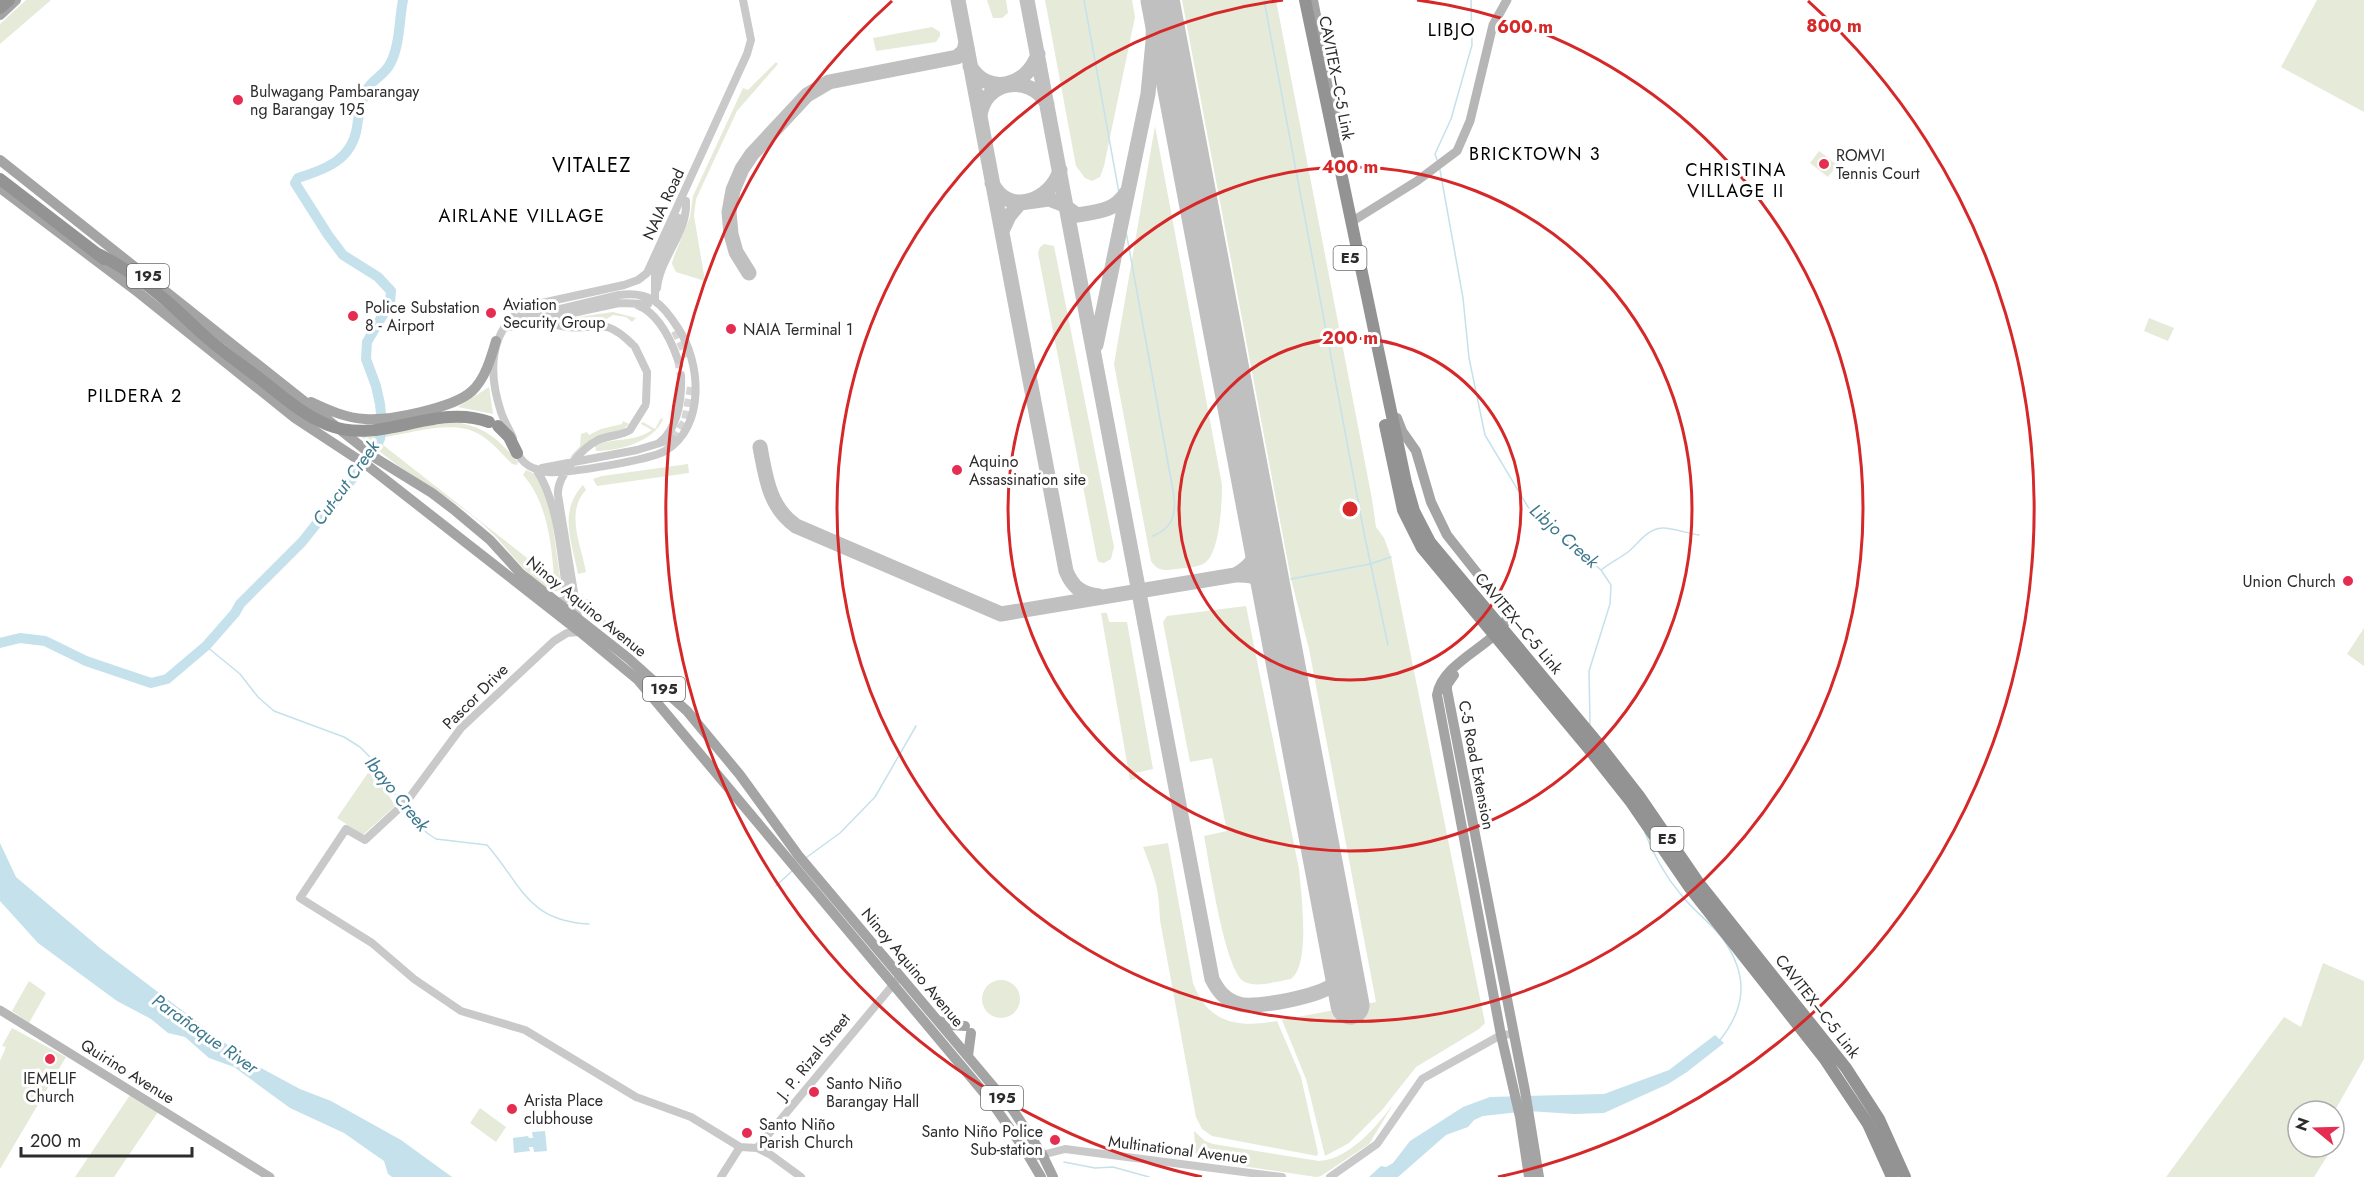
<svg xmlns="http://www.w3.org/2000/svg" width="2364" height="1177" font-family="Jost,sans-serif">
<style>
.green{fill:#e5ead9}
.water{fill:#c5e1eb}
.lines{fill:none;stroke-linecap:round;stroke-linejoin:round}
.stream{stroke:#c5e1eb;stroke-width:1.5}
.river{stroke:#c5e1eb;stroke-width:10}
.taxiway{stroke:#c0c0c0;stroke-width:15}
.runway{stroke:#c0c0c0;stroke-width:39}
.tertiary-tunnel{stroke:#d5d5d5;stroke-width:8;stroke-dasharray:8 4;stroke-linecap:butt}
.tertiary{stroke:#c9c9c9;stroke-width:8}
.secondary{stroke:#b6b6b6;stroke-width:9}
.primary{stroke:#a4a4a4;stroke-width:10}
.motorway{stroke:#939393;stroke-width:12}
.ring{fill:none;stroke:#d62828;stroke-width:3}
.poi-dot{fill:#e52c51;stroke:#fff;stroke-width:2}
.labels{text-anchor:middle;stroke-width:6;stroke-linejoin:round;paint-order:stroke}
.shield{fill:#fff;stroke:#6b6b6b;stroke-width:1.5}
.shield-label{font-size:15px;font-weight:bold;fill:#2c2c2c}
.street-label{font-size:16px;fill:#2c2c2c;stroke:#fff}
.poi-label{font-size:16px;fill:#2c2c2c;stroke:#fff;text-anchor:start}
.neighbourhood-label{font-size:18px;letter-spacing:1.5px;fill:#000;stroke:#fff}
.water-label{font-size:18px;font-style:italic;fill:#3b788e;stroke:#fff}
.quarter-label{font-size:20px;letter-spacing:1.5px;fill:#000;stroke:#fff}
.centre{fill:#d62828;stroke:#fff;stroke-width:3}
.ring-label{font-size:18px;text-anchor:middle;font-weight:bold;fill:#d62828;stroke:#fff;stroke-width:6;stroke-linejoin:round;paint-order:stroke}
</style>
<rect width="100%" height="100%" fill="#fff"/>
<path class="green" d="M 26,0 L 51,0 L 0,44 L 0,24 Z
M 987,0 L 1006,0 L 1008,13 L 1002,18 L 993,18 Z
M 1045,0 L 1132,0 L 1135,17 L 1104,166 L 1100,177 L 1092,181 L 1085,178 L 1076,166 Z
M 1182,0 L 1276,0 L 1372,499 L 1376,527 L 1384,538 L 1391,557 L 1485,1023 L 1479,1029 L 1416,1067 L 1382,1110 L 1349,1143 L 1325,1156 L 1306,1079 L 1282,1020 L 1376,1002 L 1309,649 L 1291,579 Z
M 2317,0 L 2364,0 L 2364,112 L 2281,67 Z
M 932,27 L 940,32 L 940,36 L 936,42 L 876,51 L 873,38 Z
M 776,62 L 778,64 L 737,111 L 696,199 L 694,216 L 705,281 L 676,272 L 672,264 L 673,259 L 690,217 L 693,196 L 743,88 L 748,90 Z
M 1155,126 L 1222,485 C 1222,503 1220,556 1203,564 C 1195,568 1184,568 1175,569 C 1165,571 1157,571 1151,561 L 1114,364 Z
M 1819,151 L 1837,165 L 1828,177 L 1810,163 Z
M 1044,244 L 1054,246 L 1114,547 L 1111,559 L 1104,563 L 1099,562 L 1097,559 L 1038,253 L 1040,247 Z
M 613,312 L 636,318 L 632,322 L 626,317 L 613,315 L 605,320 L 565,325 L 564,319 Z
M 2149,318 L 2174,328 L 2168,341 L 2144,331 Z
M 489,387 L 493,414 L 458,407 Z
M 661,418 L 663,419 C 654,442 618,451 596,451 L 595,445 C 614,438 635,442 652,430 L 641,424 L 643,422 L 655,429 Z
M 623,421 L 629,424 L 625,428 L 569,458 L 580,446 L 581,434 L 587,432 L 589,435 L 601,429 L 622,424 Z
M 454,422 C 486,427 497,438 518,462 L 517,465 L 512,464 C 502,454 491,440 477,433 C 451,420 413,433 385,437 L 383,445 L 554,579 C 552,545 547,501 523,475 L 526,470 L 535,474 L 549,500 L 562,591 C 542,596 510,552 497,538 C 469,508 433,490 400,467 C 386,457 373,446 360,436 Z
M 688,464 L 689,473 L 597,486 L 593,479 L 602,476 Z
M 583,485 L 586,490 C 565,512 581,545 586,572 L 578,574 C 572,542 558,512 583,485 Z
M 588,599 L 589,607 L 636,645 L 635,649 L 629,649 L 586,613 L 582,600 Z
M 1246,606 L 1299,869 C 1301,892 1311,965 1291,979 C 1278,981 1257,988 1245,982 C 1225,974 1209,861 1204,836 L 1227,831 L 1212,758 L 1190,762 L 1163,622 L 1167,616 Z
M 1101,613 L 1107,613 L 1109,622 L 1127,622 L 1153,769 L 1135,773 L 1136,779 L 1130,780 Z
M 2364,628 L 2364,666 L 2347,654 Z
M 372,767 L 395,806 L 363,835 L 337,818 Z
M 1168,843 L 1193,983 C 1208,1024 1239,1028 1277,1021 L 1301,1077 L 1318,1153 L 1317,1156 L 1212,1136 L 1202,1129 L 1196,1117 L 1160,920 C 1159,887 1155,878 1143,847 Z
M 2323,963 L 2364,981 L 2364,1059 L 2334,1112 L 2298,1111 L 2298,1147 L 2333,1147 L 2314,1177 L 2166,1177 L 2284,1017 L 2301,1027 Z
M982 999a19 19 0 1 1 38 0a19 19 0 1 1-38 0Z
M 29,981 L 46,993 L 29,1023 L 12,1011 Z
M 12,1028 L 66,1057 L 0,1169 L 0,1061 L 6,1047 L 2,1046 Z
M 130,1095 L 158,1112 L 114,1177 L 75,1177 Z
M 1394,1103 L 1369,1144 L 1321,1176 L 1316,1177 L 1196,1159 L 1194,1131 L 1205,1141 L 1213,1144 L 1319,1161 C 1350,1159 1377,1126 1394,1103 Z
M 480,1108 L 506,1127 L 496,1142 L 470,1123 Z"/>
<path class="water" d="M 0,843 L 16,877 L 100,948 L 250,1062 L 300,1089 L 331,1101 L 401,1140 L 452,1177 L 392,1177 L 388,1174 L 384,1161 L 344,1133 L 290,1108 L 234,1067 L 209,1058 L 185,1037 L 168,1033 L 151,1019 L 117,1001 L 38,943 L 0,901 Z
M 1715,1035 L 1724,1043 L 1687,1072 L 1668,1084 L 1604,1113 L 1574,1114 L 1528,1111 L 1483,1116 L 1474,1120 L 1468,1127 L 1446,1135 L 1398,1177 L 1369,1177 L 1381,1166 L 1386,1167 L 1393,1163 L 1410,1141 L 1463,1107 L 1490,1097 L 1604,1094 L 1669,1070 Z
M 545,1131 L 547,1151 L 534,1152 L 533,1147 L 529,1147 L 530,1151 L 514,1153 L 513,1138 L 528,1136 L 529,1138 L 533,1138 L 532,1132 Z"/>
<g class="lines">
<path class="stream" d="M 1084,0 L 1174,496 C 1176,516 1172,528 1153,536
M 1264,0 L 1365,538 L 1388,645
M 1437,160 L 1435,154 L 1451,119 L 1472,45 L 1471,0
M 1440,170 L 1463,298 L 1469,358 L 1485,435 L 1528,507 L 1601,570 L 1611,585 L 1610,604 L 1589,671 L 1590,724
M 1601,570 C 1610,563 1620,558 1628,552 C 1639,543 1647,529 1662,528 C 1670,527 1689,534 1699,535
M 1291,579 L 1370,564 L 1391,557
M 206,646 L 240,674 L 258,697 L 274,711 L 344,737 L 360,747 L 369,756 L 401,803
M 405,807 L 427,833 L 436,839 L 487,845 C 522,885 527,921 589,924
M 1645,833 C 1654,856 1666,877 1682,896 C 1694,911 1711,923 1723,939 C 1748,975 1747,1006 1720,1040
M 807,857 L 840,833 L 875,797 L 916,726
M 776,886 L 793,870
M 1064,1162 L 1095,1168 L 1113,1167 L 1149,1177"/>
<path class="river" d="M 0,643 L 20,638 L 45,641 L 86,661 L 151,683 L 167,679 L 206,646 L 235,613 L 240,604 L 302,542 L 368,459 L 380,439 L 382,424 L 380,404 L 376,386 L 366,359 L 367,342 L 390,303 L 391,291 L 378,277 L 343,255 L 328,235 L 295,183 L 298,178 C 326,169 352,160 357,127 C 359,114 360,103 366,91 C 372,79 384,76 390,64 C 400,46 399,20 403,0"/>
<path class="taxiway" d="M 958,0 L 1066,571 C 1073,588 1082,594 1099,596
M 1027,0 L 1212,979 C 1218,991 1225,1000 1239,1004 C 1254,1009 1323,996 1333,984 C 1341,975 1341,963 1340,952
M 970,66 C 988,97 1028,86 1038,54
M 980,117 C 983,80 1030,73 1047,104
M 992,183 C 1008,217 1051,201 1060,170
M 1002,231 L 1009,216 L 1020,203 L 1049,199 L 1062,204 L 1077,215 C 1097,212 1115,211 1126,193
M 749,273 L 736,252 L 731,234 L 729,212 L 733,190 L 742,169 L 752,154 L 807,95 L 829,82 L 957,57 L 964,51 L 966,42
M 1096,345 L 1148,94 L 1153,41 L 1154,0
M 760,447 C 766,478 769,507 796,526 L 1001,614 L 1235,575 C 1256,565 1260,549 1260,526
M 1235,575 C 1255,574 1265,578 1273,597"/>
<path class="runway" d="M 1160,0 L 1350,1005"/>
<path class="tertiary-tunnel" d="M 675,331 L 687,357
M 678,360 L 681,376
M 673,439 L 685,421 L 691,387"/>
<path class="tertiary" d="M 657,288 C 660,257 688,233 686,201
M 655,299 L 655,272 L 679,218
M 637,305 C 658,313 671,340 678,360
M 510,321 L 619,295 C 650,291 662,303 678,328 C 701,362 706,427 665,451 C 650,460 565,474 548,472 C 535,470 520,464 517,450
M 542,322 C 551,322 558,326 566,327 C 599,330 603,316 632,344
M 504,328 L 619,303 L 648,304
M 635,347 L 647,372
M 646,402 L 647,375
M 513,438 C 509,429 504,421 501,412 C 488,373 488,328 528,306 L 624,285 L 638,280 L 647,273 L 747,54 L 751,40 L 743,0
M 659,443 C 678,429 682,398 681,376
M 542,468 L 637,450 L 673,439
M 536,469 C 559,504 560,552 567,593 L 566,599 L 559,602
M 578,617 L 558,495 C 556,477 582,448 598,440 C 609,435 621,436 630,430 L 645,406
M 580,632 L 567,633 L 554,641 L 461,728 L 407,801 L 365,840 L 346,829 L 300,898 L 372,943 L 414,979 L 461,1011 L 525,1030 L 636,1097 L 691,1117 L 740,1147 L 757,1148 L 771,1155 L 801,1177
M 757,1148 L 897,980
M 1030,1158 L 1065,1149 L 1282,1177
M 721,1177 L 740,1147
M 1330,1177 L 1377,1144 L 1422,1079 L 1501,1035 L 1513,1034"/>
<path class="secondary" d="M 1356,219 L 1417,181 L 1457,151 L 1470,121 L 1493,25 L 1507,0
M 0,1010 L 270,1177"/>
<path class="primary" d="M 1313,0 L 1338,129
M 0,15 L 16,0
M 0,160 L 377,459 L 432,493 L 453,509 L 490,540 L 521,574 L 628,658 L 687,711 L 740,775 L 798,855 L 1013,1110 L 1042,1154 L 1053,1177
M 0,188 L 139,293 L 295,418 L 368,466 L 580,632 L 638,680 L 990,1100 L 1025,1150 L 1041,1177
M 311,402 C 328,410 346,418 365,419 C 389,421 454,408 472,391 C 485,379 491,358 496,341
M 1397,418 L 1402,431 L 1416,451 L 1431,502 L 1447,535 L 1508,612 C 1508,641 1443,658 1437,695 L 1501,1035 L 1520,1117 L 1529,1177
M 1454,675 L 1447,685 L 1447,690 L 1525,1091 L 1539,1177
M 939,1021 L 951,1025 L 965,1026
M 968,1056 L 971,1033"/>
<path class="motorway" d="M 1305,0 L 1406,483 L 1414,511 L 1430,542 L 1597,742 L 1639,796 L 1698,882 L 1846,1068 L 1879,1119 L 1905,1177
M 0,8 L 9,0
M 0,179 L 104,259
M 98,254 C 135,272 167,300 196,328 C 217,348 241,364 264,382 C 284,398 304,415 328,425 C 381,446 435,402 489,422
M 1385,425 L 1403,510 L 1422,548 L 1589,749 L 1631,802 L 1690,888 L 1824,1058 L 1868,1124 L 1892,1177
M 498,426 L 509,437 L 517,453"/>
</g>
<g class="ring">
<circle cx="1350" cy="509" r="171"/>
<circle cx="1350" cy="509" r="342"/>
<path d="M1417 0A513 513 0 1 1 1283 0"/>
<path d="M1202 1177A684 684 0 0 1 892 1M1808 1A684 684 0 0 1 1498 1177"/>
</g>
<g class="poi-dot">
<circle cx="238" cy="100" r="6"/>
<circle cx="1824" cy="164" r="6"/>
<circle cx="491" cy="313" r="6"/>
<circle cx="353" cy="316" r="6"/>
<circle cx="731" cy="329" r="6"/>
<circle cx="957" cy="470" r="6"/>
<circle cx="2348" cy="581" r="6"/>
<circle cx="50" cy="1059" r="6"/>
<circle cx="814" cy="1092" r="6"/>
<circle cx="512" cy="1109" r="6"/>
<circle cx="747" cy="1133" r="6"/>
<circle cx="1055" cy="1140" r="6"/>
</g>
<g class="labels">
<g class="shield">
<rect x="1333.5" y="246" width="33" height="24" rx="4.5"/>
<rect x="127" y="264" width="42" height="24" rx="4.5"/>
<rect x="643" y="677" width="42" height="24" rx="4.5"/>
<rect x="1650.5" y="827" width="33" height="24" rx="4.5"/>
<rect x="981" y="1086" width="42" height="24" rx="4.5"/>
</g>
<g class="shield-label">
<text x="1350" y="263">E5</text>
<text x="148" y="281">195</text>
<text x="664" y="694">195</text>
<text x="1667" y="844">E5</text>
<text x="1002" y="1103">195</text>
</g>
<g class="street-label">
<text transform="translate(1337 78) rotate(79)" y="6">CAVITEX–C-5 Link</text>
<text transform="translate(663 204) rotate(-65)" y="6">NAIA Road</text>
<text transform="translate(587 606) rotate(39)" y="6">Ninoy Aquino Avenue</text>
<text transform="translate(1519 623) rotate(50)" y="6">CAVITEX–C-5 Link</text>
<text transform="translate(475 696) rotate(-45)" y="6">Pascor Drive</text>
<text transform="translate(1477 765) rotate(79)" y="6">C-5 Road Extension</text>
<text transform="translate(913 967) rotate(50)" y="6">Ninoy Aquino Avenue</text>
<text transform="translate(1818 1006) rotate(52)" y="6">CAVITEX–C-5 Link</text>
<text transform="translate(813 1056) rotate(-51)" y="6">J. P. Rizal Street</text>
<text transform="translate(128 1071) rotate(32)" y="6">Quirino Avenue</text>
<text transform="translate(1178 1149) rotate(7)" y="6">Multinational Avenue</text>
</g>
<g class="poi-label">
<text x="250" y="97">Bulwagang Pambarangay<tspan x="250" dy="18">ng Barangay 195</tspan></text>
<text x="1836" y="161">ROMVI<tspan x="1836" dy="18">Tennis Court</tspan></text>
<text x="503" y="310">Aviation<tspan x="503" dy="18">Security Group</tspan></text>
<text x="365" y="313">Police Substation<tspan x="365" dy="18">8 - Airport</tspan></text>
<text x="743" y="335">NAIA Terminal 1</text>
<text x="969" y="467">Aquino<tspan x="969" dy="18">Assassination site</tspan></text>
<text x="2336" y="587" text-anchor="end">Union Church</text>
<text x="50" y="1084" text-anchor="middle">IEMELIF<tspan x="50" dy="18">Church</tspan></text>
<text x="826" y="1089">Santo Niño<tspan x="826" dy="18">Barangay Hall</tspan></text>
<text x="524" y="1106">Arista Place<tspan x="524" dy="18">clubhouse</tspan></text>
<text x="759" y="1130">Santo Niño<tspan x="759" dy="18">Parish Church</tspan></text>
<text x="1043" y="1137" text-anchor="end">Santo Niño Police<tspan x="1043" dy="18">Sub-station</tspan></text>
</g>
<g class="neighbourhood-label">
<text x="1452" y="36">LIBJO</text>
<text x="1535" y="160">BRICKTOWN 3</text>
<text x="1736" y="176">CHRISTINA<tspan x="1736" dy="21">VILLAGE II</tspan></text>
<text x="522" y="222">AIRLANE VILLAGE</text>
<text x="135" y="402">PILDERA 2</text>
</g>
<g class="water-label">
<text transform="translate(346 483) rotate(-54)" y="6">Cut-cut Creek</text>
<text transform="translate(1564 536) rotate(42)" y="6">Libjo Creek</text>
<text transform="translate(397 794) rotate(51)" y="6">Ibayo Creek</text>
<text transform="translate(205 1034) rotate(35)" y="6">Parañaque River</text>
</g>
<g class="quarter-label">
<text x="592" y="172">VITALEZ</text>
</g>
</g>
<circle cx="1350" cy="509" r="9" class="centre"/>
<g class="ring-label">
<text x="1834" y="32">800 m</text>
<text x="1525" y="33">600 m</text>
<text x="1350" y="173">400 m</text>
<text x="1350" y="344">200 m</text>
</g>
<g transform="translate(2316 1129) rotate(289)"><circle r="28" fill="#ffffff" stroke="#ababab" stroke-width="1.5"/>
<path d="M0-4.5L10 22L0 15L-10 22Z" fill="#e52c51"/>
<text y="-9" font-size="16" font-weight="bold" text-anchor="middle" fill="#2c2c2c">N</text>
</g>
<path d="M21 1147v9h171v-9" fill="none" stroke="#2c2c2c" stroke-width="3"/>
<text x="30" y="1147" font-size="18" fill="#2c2c2c" stroke="#ffffff" stroke-width="4.5" paint-order="stroke">200 m</text>
</svg>
